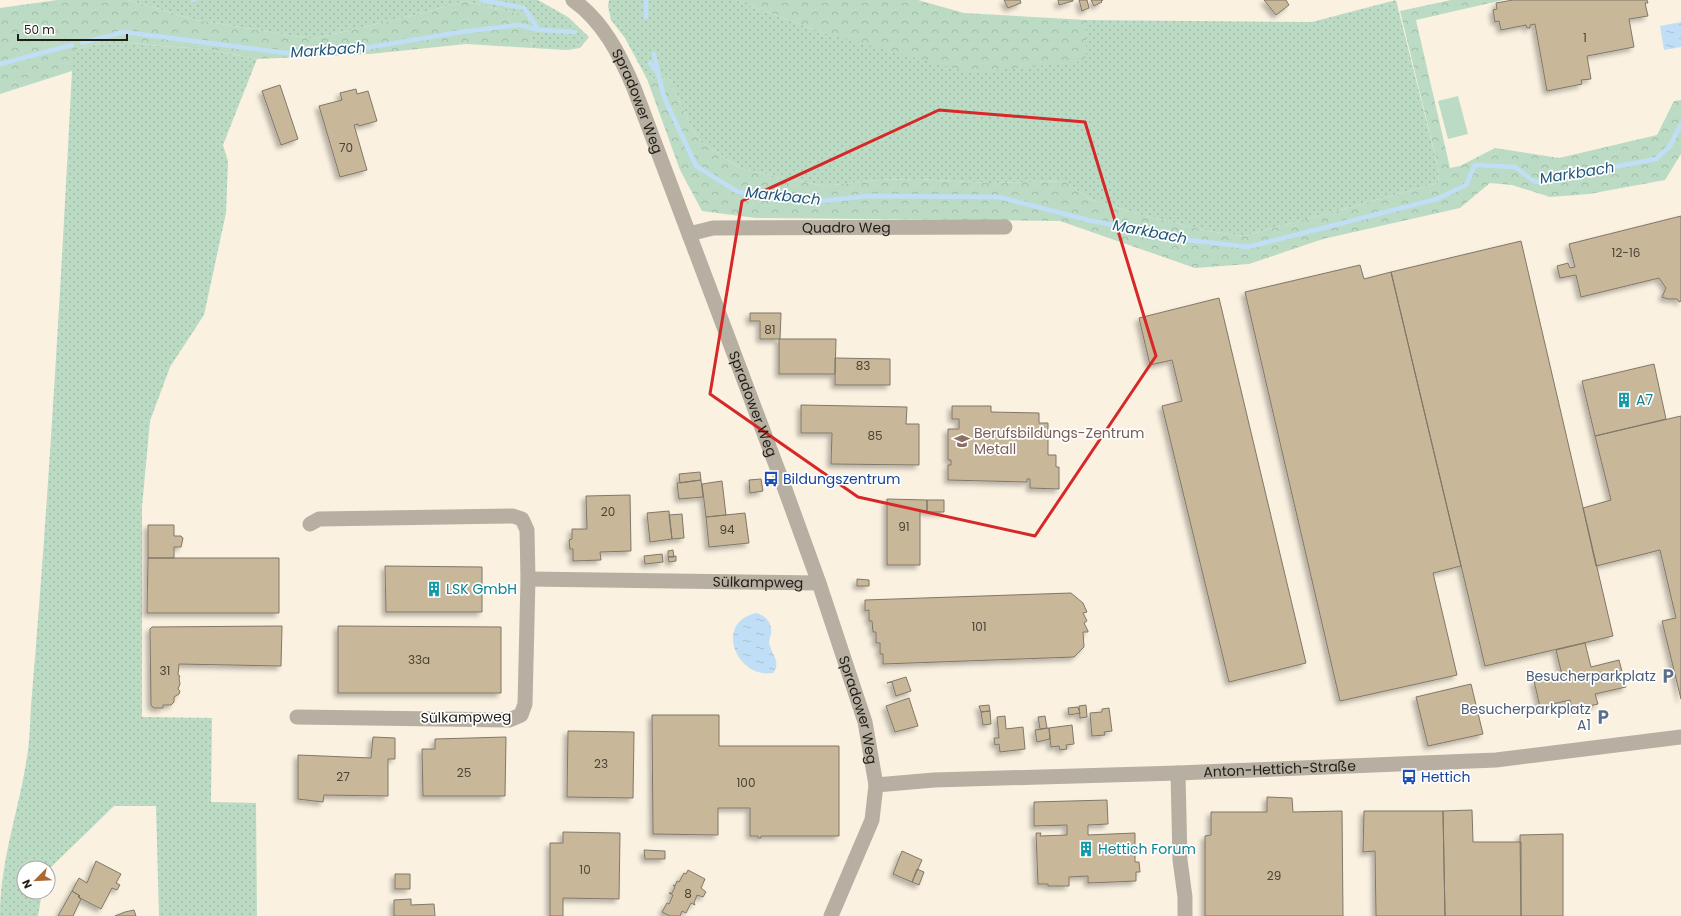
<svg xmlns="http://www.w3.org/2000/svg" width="1681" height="916" font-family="Poppins,sans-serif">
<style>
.grass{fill:url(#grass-dots)}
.forest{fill:url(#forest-crowns)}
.pitch{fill:#bcdbc5}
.water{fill:url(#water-ripples)}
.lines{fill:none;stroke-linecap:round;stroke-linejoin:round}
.stream{stroke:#c0dff6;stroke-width:4.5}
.building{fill:#c8b798;stroke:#807869;filter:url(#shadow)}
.street{stroke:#b7afa2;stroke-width:15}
.marked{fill:none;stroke:#d62828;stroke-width:3;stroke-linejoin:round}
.labels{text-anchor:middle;stroke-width:3.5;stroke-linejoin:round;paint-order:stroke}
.number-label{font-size:12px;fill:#4b4438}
.street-label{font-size:14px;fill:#211e18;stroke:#fff}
.culture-label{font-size:14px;fill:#0d838f;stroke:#fff;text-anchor:start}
.education-label{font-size:14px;fill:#785e54;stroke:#fff;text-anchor:start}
.transit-label{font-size:14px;fill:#164399;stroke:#fff;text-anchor:start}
.service-label{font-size:14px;fill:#4e5e75;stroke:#fff;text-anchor:end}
.water-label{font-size:15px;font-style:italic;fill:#255878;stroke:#fff}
</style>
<defs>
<pattern id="grass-dots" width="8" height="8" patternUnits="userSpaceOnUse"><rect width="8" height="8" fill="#bcdbc5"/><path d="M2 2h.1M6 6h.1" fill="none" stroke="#a1bca8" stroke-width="1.8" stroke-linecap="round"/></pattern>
<pattern id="forest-crowns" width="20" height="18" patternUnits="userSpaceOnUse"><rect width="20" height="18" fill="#bcdbc5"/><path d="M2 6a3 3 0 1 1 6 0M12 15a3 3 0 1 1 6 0" fill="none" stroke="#a1bca8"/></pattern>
<pattern id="water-ripples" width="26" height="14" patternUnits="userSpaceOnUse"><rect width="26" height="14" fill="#c0dff6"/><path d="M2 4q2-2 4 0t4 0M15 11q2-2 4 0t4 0" fill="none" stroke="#a5bfd2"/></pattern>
<filter id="shadow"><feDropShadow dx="-3.5" dy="3.5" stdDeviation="2" flood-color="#0004"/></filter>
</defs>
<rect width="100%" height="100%" fill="#faf1e0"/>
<path class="grass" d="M 128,0 L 538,0 L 568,17 L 589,37 L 580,48 L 567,50 L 532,48 L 528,16 L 465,1 L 415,15 L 312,39 L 196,20 Z
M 609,0 L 735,0 L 823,33 L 1085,61 L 1086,20 L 1312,22 L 1396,0 L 1439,171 L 1438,183 L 1244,236 L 1208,231 L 1134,213 L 1090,199 L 1064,181 L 990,183 L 917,179 L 879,180 L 823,186 L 742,169 L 701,142 L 692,128 L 669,78 L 647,79 L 625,38 L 611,20 L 608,6 Z
M 115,40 L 146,45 L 204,49 L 257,59 L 223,145 L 228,161 L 226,213 L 204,315 L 170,367 L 150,421 L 142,507 L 142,717 L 212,718 L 211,802 L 256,803 L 257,916 L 159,916 L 156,806 L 114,806 L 48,870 L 48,868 L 24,868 L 24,892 L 42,892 L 38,916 L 0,916 C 0,861 19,810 27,757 C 30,740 30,722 31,706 C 49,494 61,283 72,71 L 72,50 Z"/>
<path class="forest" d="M 57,0 L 128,0 L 196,20 L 312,39 L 415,15 L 465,1 L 528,16 L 532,48 L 466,44 L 370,54 L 257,59 L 204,49 L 146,45 L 115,40 L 72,50 L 72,71 L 0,94 L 0,8 Z
M 735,0 L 918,0 L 964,13 L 1086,20 L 1086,61 L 971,73 L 823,33 Z
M 1451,0 L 1503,0 L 1416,20 L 1450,168 L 1460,166 L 1495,148 L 1559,158 L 1657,135 L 1674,101 L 1681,100 L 1681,154 L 1665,180 L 1589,194 L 1550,197 L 1512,185 L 1490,183 L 1460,208 L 1323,239 L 1249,264 L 1195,268 L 1060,221 L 756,218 L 702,211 L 680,170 L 647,79 L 669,78 L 692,128 L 701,142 L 742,169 L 823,186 L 879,180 L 917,179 L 990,183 L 1064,181 L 1090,199 L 1134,213 L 1208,231 L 1244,236 L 1438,183 L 1439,171 L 1400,11 Z"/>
<path class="pitch" d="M 1458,96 L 1468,134 L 1448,139 L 1438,101 Z"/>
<path class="water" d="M 1681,22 L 1681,47 L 1664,50 L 1660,26 Z
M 756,613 C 765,615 773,623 771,634 C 770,639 768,641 770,646 C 773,656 781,663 773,673 C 737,679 713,623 756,613 Z"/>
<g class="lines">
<path class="stream" d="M 193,0 L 194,0
M 481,0 L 524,8 L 539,30
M 646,0 L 646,17
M 82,43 L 124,32 L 286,53 L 371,47 L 461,32 L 519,25 L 539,30 L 575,32
M 654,54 L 658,72
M 650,63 L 658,73 L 664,97 L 696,166 L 738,192 L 814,202 L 867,196 L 999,197 L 1088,220 L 1188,240 L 1248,247 L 1437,199 L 1466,185 L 1475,165 L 1515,167 L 1535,182 L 1656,159 L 1670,146 L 1681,124
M 0,64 L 72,45"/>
</g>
<path class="building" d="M 1004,0 L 1020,0 L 1021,3 L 1008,8 Z
M 1058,0 L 1073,0 L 1073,1 L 1059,5 Z
M 1079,0 L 1087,0 L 1089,8 L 1082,11 Z
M 1091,0 L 1103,0 L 1101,1 L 1102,2 L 1094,6 Z
M 1264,0 L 1286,0 L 1289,5 L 1276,15 Z
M 1513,0 L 1647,0 L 1648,3 L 1645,3 L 1648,16 L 1629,19 L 1634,47 L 1587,56 L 1591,79 L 1581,80 L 1582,84 L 1547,91 L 1535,24 L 1530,25 L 1530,28 L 1527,28 L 1526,25 L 1501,30 L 1499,21 L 1495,22 L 1493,10 L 1497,9 L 1496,3 Z
M 280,85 L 298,139 L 281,145 L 262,91 Z
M 356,89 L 357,94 L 368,91 L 377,121 L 359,126 L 358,124 L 354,125 L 367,170 L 340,177 L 319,106 L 342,100 L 340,93 Z
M 1681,216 L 1681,301 L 1679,302 L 1677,299 L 1668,299 L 1662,297 L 1666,288 L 1659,278 L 1581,297 L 1576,275 L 1560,278 L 1557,266 L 1568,263 L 1570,268 L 1575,267 L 1569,244 Z
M 1521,241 L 1613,636 L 1485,666 L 1391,272 Z
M 1360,265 L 1364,279 L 1391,272 L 1461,566 L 1433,573 L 1457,675 L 1340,701 L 1245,292 Z
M 1219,298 L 1306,663 L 1229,682 L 1162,406 L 1182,401 L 1172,360 L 1150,365 L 1139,318 Z
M 750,313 L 781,313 L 780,339 L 760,339 L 760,321 L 750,321 Z
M 779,339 L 836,339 L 835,374 L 779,374 Z
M 835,358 L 890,359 L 890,385 L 835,385 Z
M 1654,364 L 1666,419 L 1595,436 L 1582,381 Z
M 801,405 L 907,407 L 906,424 L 919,424 L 919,465 L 831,464 L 832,433 L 801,433 Z
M 952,406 L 991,406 L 991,412 L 1039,413 L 1039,423 L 1048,423 L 1048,455 L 1056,455 L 1056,467 L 1059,467 L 1059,489 L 1030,488 L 1030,479 L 1027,479 L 1027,482 L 948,480 L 948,465 L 951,465 L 951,460 L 948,460 L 948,429 L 959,429 L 959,419 L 952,419 Z
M 1681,416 L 1681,699 L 1662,621 L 1676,618 L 1660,550 L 1596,566 L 1583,508 L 1611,500 L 1595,436 Z
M 700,472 L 701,480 L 680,483 L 679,474 Z
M 761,479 L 763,491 L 750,493 L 749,480 Z
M 701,480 L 703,497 L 679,499 L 677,483 Z
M 722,481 L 726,515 L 706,517 L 702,484 Z
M 630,495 L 631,551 L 600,552 L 601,560 L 573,561 L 573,549 L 570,549 L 569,540 L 572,539 L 572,529 L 587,529 L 586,496 Z
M 887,499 L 927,500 L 927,511 L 920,511 L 920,565 L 887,565 Z
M 927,500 L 944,500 L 944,512 L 927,512 Z
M 669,511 L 672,539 L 650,542 L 647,513 Z
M 745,513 L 749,543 L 709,547 L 706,517 Z
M 682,514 L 684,538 L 672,539 L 669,515 Z
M 148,525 L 174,525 L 174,536 L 181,536 L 183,538 L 181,547 L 174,547 L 174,558 L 148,558 Z
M 673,550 L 674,557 L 668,557 L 668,551 Z
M 662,554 L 663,562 L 645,564 L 644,556 Z
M 676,556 L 676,561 L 669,562 L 668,557 Z
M 148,558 L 279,558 L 279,613 L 147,613 Z
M 385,566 L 482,567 L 482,612 L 386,612 Z
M 857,579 L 869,580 L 869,586 L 857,586 Z
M 1071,593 L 1083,603 L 1087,612 L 1083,613 L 1087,621 L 1084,623 L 1088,631 L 1088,632 L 1083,632 L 1084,647 L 1074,657 L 883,664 L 883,654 L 880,654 L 880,643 L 876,643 L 876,632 L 873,632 L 872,621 L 869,621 L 869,610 L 865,611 L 865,600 Z
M 282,626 L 281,666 L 179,664 L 178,675 L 180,676 L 179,678 L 180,684 L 178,689 L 180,691 L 179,694 L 174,697 L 174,702 L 171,705 L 163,705 L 163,708 L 154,708 L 151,705 L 150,629 L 152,627 Z
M 338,626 L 501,627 L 501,693 L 338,693 Z
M 1585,643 L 1591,667 L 1619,660 L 1626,687 L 1595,694 L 1598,704 L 1572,710 L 1570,700 L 1540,707 L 1534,681 L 1562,675 L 1556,650 Z
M 906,677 L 911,691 L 896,696 L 892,682 L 887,683 Z
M 1471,684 L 1483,734 L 1428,746 L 1416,697 Z
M 909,698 L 918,726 L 895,732 L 886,706 Z
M 989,705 L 990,711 L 981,712 L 979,706 Z
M 1086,705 L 1087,717 L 1080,718 L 1079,706 Z
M 1078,707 L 1080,713 L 1069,715 L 1068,708 Z
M 1109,708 L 1112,731 L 1104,732 L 1105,735 L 1092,736 L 1090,713 L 1102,712 L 1102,709 Z
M 990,711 L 991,724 L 983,725 L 981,712 Z
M 652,715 L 719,715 L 719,746 L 839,746 L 839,836 L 761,836 L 761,838 L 758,838 L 758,836 L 750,836 L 750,808 L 718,808 L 718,835 L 653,834 Z
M 1005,716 L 1006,729 L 1023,727 L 1025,749 L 1000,752 L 999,744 L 995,745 L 994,738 L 999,738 L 997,717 Z
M 1045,716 L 1047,728 L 1040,729 L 1038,717 Z
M 1072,725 L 1074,744 L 1066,745 L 1067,749 L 1060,750 L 1059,746 L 1051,747 L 1049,728 Z
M 1049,728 L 1050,739 L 1037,742 L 1035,730 Z
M 568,731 L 634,732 L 633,798 L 567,797 Z
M 373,737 L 395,738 L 395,759 L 388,759 L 388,796 L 324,795 L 323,802 L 298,799 L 298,755 L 371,758 Z
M 506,737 L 505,796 L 423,796 L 422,749 L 435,749 L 435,739 Z
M 1267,797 L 1292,798 L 1293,812 L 1342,811 L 1343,916 L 1205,916 L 1205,836 L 1211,835 L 1211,812 L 1267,812 Z
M 1107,800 L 1108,824 L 1088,825 L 1088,835 L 1135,833 L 1135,862 L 1139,862 L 1140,872 L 1136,872 L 1136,881 L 1088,883 L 1088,876 L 1069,877 L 1069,886 L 1048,886 L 1048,884 L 1038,884 L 1036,833 L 1041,833 L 1040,836 L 1067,835 L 1067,825 L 1034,826 L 1034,802 Z
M 1472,810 L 1473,842 L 1521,842 L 1521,916 L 1445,916 L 1443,811 Z
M 1364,811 L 1443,811 L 1445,916 L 1376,916 L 1375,851 L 1363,852 Z
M 563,832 L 620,833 L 619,899 L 563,898 L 563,916 L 550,916 L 550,843 L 563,843 Z
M 1563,834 L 1563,916 L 1521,916 L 1520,835 Z
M 644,850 L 665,851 L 665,859 L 645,859 Z
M 902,851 L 922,860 L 912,882 L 893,874 Z
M 96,861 L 121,874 L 116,883 L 120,885 L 117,890 L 112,888 L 101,909 L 78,897 L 80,896 L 72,891 L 79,878 L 87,883 Z
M 917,869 L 924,872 L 919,885 L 912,882 Z
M 688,870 L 705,879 L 701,888 L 706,892 L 703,897 L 697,895 L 694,903 L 695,905 L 691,903 L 686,913 L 682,911 L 680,916 L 670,916 L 662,912 L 667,903 L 669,904 L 673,895 L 669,893 L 672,893 L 675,887 L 673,885 L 675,886 L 677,881 L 679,882 L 684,873 L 686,874 Z
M 395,874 L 410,874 L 410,889 L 395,889 Z
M 72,891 L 80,896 L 78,897 L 81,899 L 73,916 L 58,916 Z
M 411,899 L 411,905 L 434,904 L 435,916 L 394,916 L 394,900 Z
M 134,910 L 136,916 L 115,916 L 125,912 Z"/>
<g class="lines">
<g class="street">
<path id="s1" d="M 573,0 C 603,21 620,55 634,88 L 782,481 L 819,583 L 865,722 L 876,785 L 872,820 L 831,916"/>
<path id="s2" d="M 689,234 L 713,228 L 1005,227"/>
<path id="s3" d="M 528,579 L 819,583"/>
<path d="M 297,717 L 509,720 L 521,715 L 525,704 L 528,579 L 527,530 L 522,519 L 513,516 L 319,519 L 310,524"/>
<path d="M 1178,773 L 1180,860 L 1185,897 L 1185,916"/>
<path id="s4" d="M 876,785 L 934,780 L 1178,773 L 1496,760 L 1681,737"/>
</g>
</g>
<path class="marked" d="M 939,110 L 1085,122 L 1156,356 L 1035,536 L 858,497 L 710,394 L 742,201 Z"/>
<defs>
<symbol id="building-bare" viewBox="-9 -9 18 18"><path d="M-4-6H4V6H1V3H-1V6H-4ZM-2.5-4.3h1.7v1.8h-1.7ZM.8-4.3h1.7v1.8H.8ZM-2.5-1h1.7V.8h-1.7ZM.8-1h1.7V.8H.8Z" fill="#0f9aa8" stroke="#fff" stroke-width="2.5" paint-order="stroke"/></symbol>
<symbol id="school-bare" viewBox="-9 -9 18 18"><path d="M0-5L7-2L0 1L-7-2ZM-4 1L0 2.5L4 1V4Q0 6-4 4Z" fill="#8d6e63" stroke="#fff" stroke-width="2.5" paint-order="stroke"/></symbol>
<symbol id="bus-bare" viewBox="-9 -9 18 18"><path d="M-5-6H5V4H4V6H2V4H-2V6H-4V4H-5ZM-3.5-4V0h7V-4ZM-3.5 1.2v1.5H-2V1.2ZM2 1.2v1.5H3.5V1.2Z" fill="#1a4fb4" stroke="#fff" stroke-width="2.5" paint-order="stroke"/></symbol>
<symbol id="parking-bare" viewBox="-9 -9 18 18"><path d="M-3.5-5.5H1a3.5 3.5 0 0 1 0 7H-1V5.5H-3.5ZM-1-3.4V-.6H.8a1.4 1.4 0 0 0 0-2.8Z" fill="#5c6f8a" stroke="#fff" stroke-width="2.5" paint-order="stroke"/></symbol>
</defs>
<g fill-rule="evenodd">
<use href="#building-bare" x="1613" y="389" width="22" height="22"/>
<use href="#school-bare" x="951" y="430" width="22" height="22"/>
<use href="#bus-bare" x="760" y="468" width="22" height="22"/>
<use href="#building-bare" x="423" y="578" width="22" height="22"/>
<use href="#parking-bare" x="1657" y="665" width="22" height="22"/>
<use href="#parking-bare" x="1592" y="706" width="22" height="22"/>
<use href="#bus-bare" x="1398" y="766" width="22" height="22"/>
<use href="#building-bare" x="1075" y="838" width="22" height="22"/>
</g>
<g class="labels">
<g class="number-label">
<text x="1585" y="42">1</text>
<text x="346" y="152">70</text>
<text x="1626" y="257">12-16</text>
<text x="770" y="334">81</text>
<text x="863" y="370">83</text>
<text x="875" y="440">85</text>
<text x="608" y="516">20</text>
<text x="904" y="531">91</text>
<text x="727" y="534">94</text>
<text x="979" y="631">101</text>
<text x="419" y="664">33a</text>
<text x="165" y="675">31</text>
<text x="601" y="768">23</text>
<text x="464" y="777">25</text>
<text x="343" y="781">27</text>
<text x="746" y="787">100</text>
<text x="585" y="874">10</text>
<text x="1274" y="880">29</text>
<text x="688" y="898">8</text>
</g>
<g class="street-label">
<text dy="5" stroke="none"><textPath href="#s1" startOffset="122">Spradower Weg</textPath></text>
<text dy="5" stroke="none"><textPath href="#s2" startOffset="158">Quadro Weg</textPath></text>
<text dy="5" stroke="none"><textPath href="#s1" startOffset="446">Spradower Weg</textPath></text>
<text dy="5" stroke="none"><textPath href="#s3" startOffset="230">Sülkampweg</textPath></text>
<text dy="5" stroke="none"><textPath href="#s1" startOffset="770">Spradower Weg</textPath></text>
<text transform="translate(466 717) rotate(-1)" y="5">Sülkampweg</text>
<text dy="5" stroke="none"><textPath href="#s4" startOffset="404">Anton-Hettich-Straße</textPath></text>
</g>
<g class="culture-label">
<text x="1636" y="405">A7</text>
<text x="446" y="594">LSK GmbH</text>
<text x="1098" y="854">Hettich Forum</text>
</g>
<g class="education-label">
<text x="974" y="438">Berufsbildungs-Zentrum<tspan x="974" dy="16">Metall</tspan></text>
</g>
<g class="transit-label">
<text x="783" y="484">Bildungszentrum</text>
<text x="1421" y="782">Hettich</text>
</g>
<g class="service-label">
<text x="1656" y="681">Besucherparkplatz</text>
<text x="1591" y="714">Besucherparkplatz<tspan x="1591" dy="16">A1</tspan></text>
</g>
<g class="water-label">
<text transform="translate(328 50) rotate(-4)" y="5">Markbach</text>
<text transform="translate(1577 173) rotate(-9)" y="5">Markbach</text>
<text transform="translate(783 196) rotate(6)" y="5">Markbach</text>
<text transform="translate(1150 232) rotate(11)" y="5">Markbach</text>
</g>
</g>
<g transform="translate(36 880) rotate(246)"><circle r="19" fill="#ffffff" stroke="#a6a5a3"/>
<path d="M0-3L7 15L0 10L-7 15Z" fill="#ab6934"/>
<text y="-6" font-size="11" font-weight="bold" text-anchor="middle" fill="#211e18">N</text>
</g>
<path d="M18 34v6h109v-6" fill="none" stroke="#211e18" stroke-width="2"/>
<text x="24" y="34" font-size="12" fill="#211e18" stroke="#ffffff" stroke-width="3" paint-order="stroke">50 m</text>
</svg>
